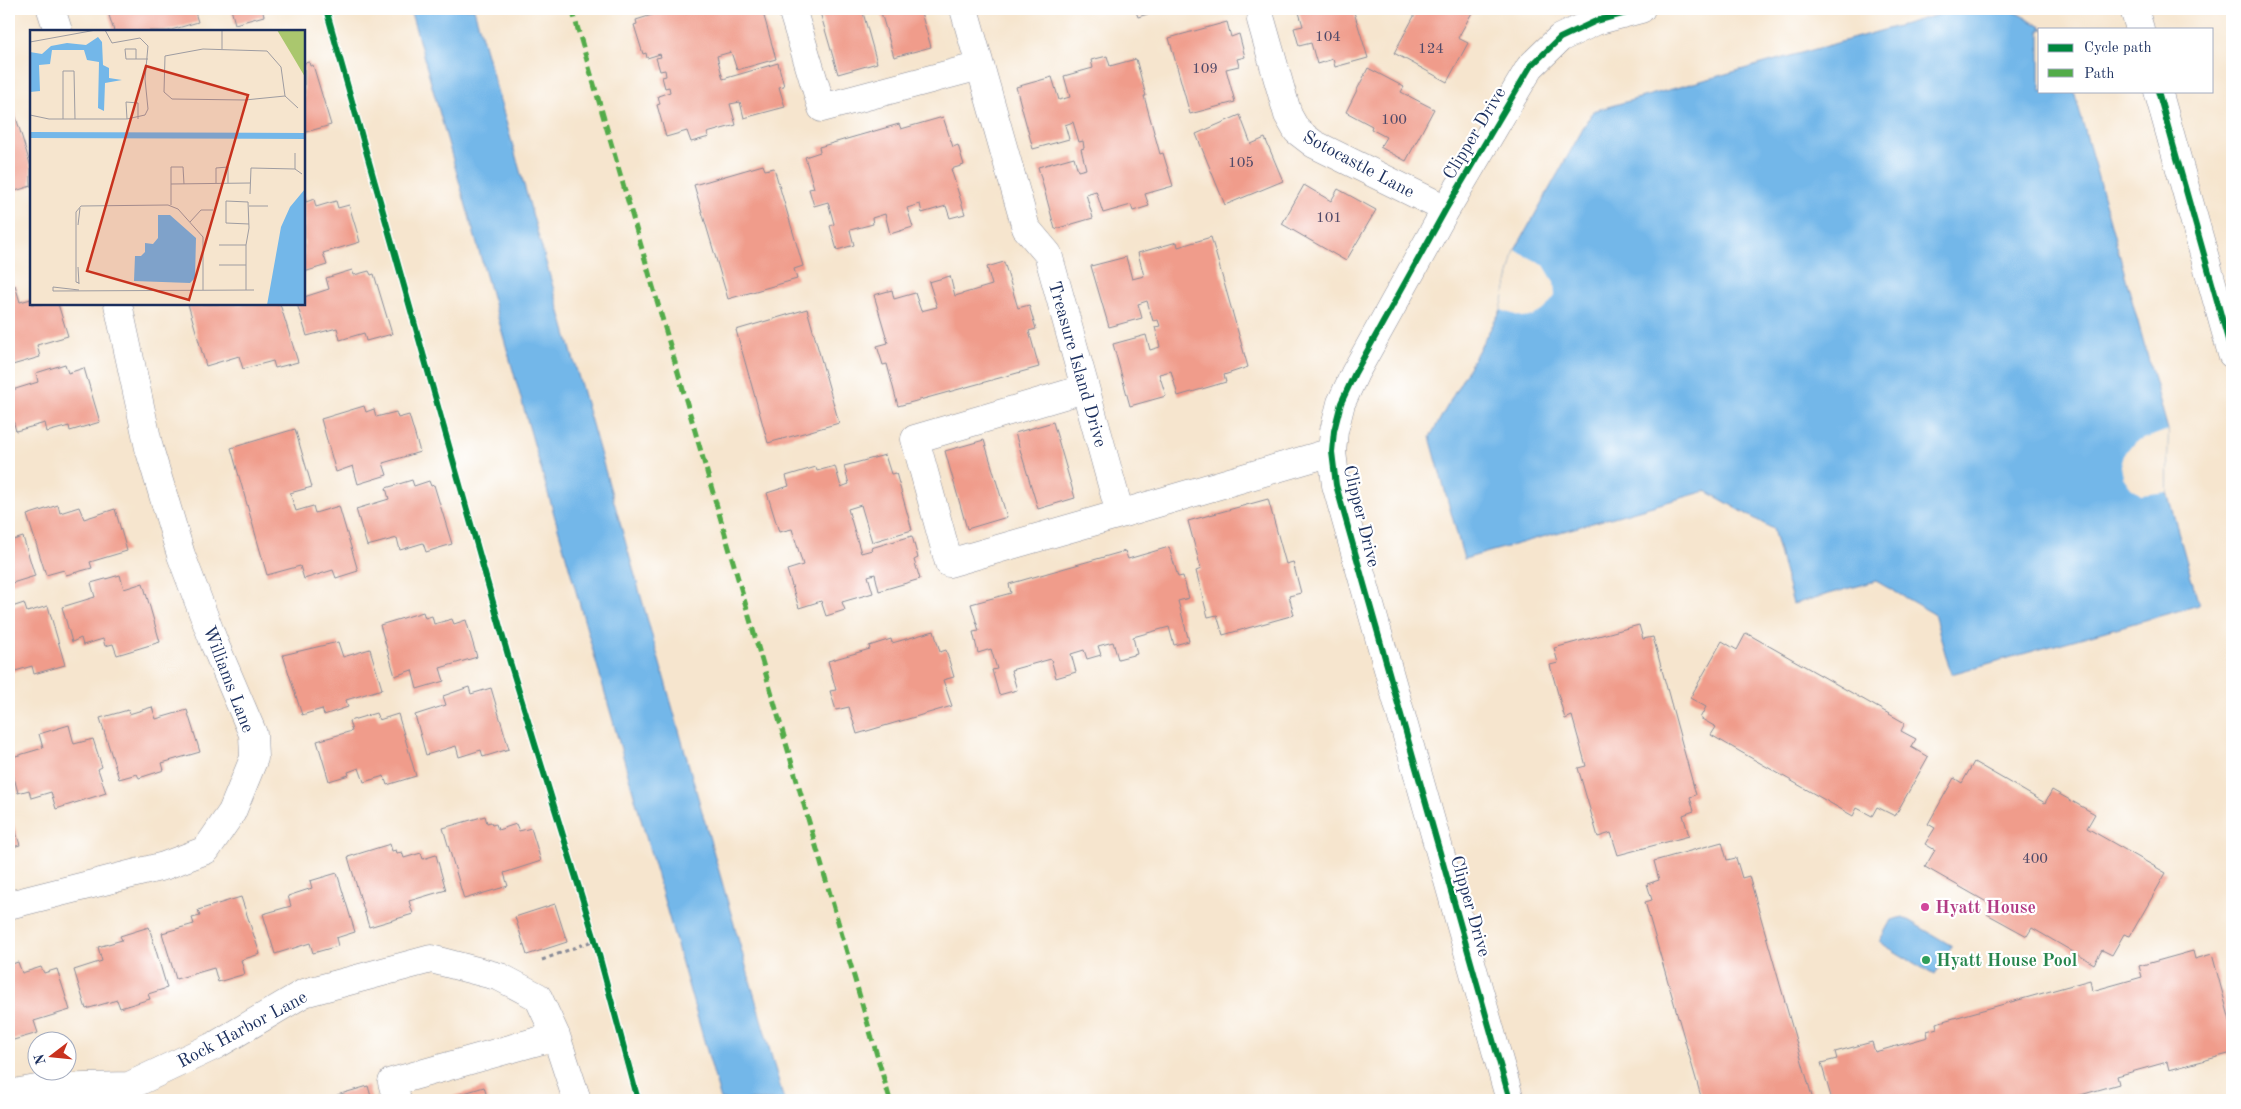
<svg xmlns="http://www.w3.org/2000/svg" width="2241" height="1109" font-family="'Old Standard TT',serif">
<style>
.water{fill:#73b7e9;stroke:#4773a4}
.pier{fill:#f6e5ce}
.building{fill:#f09c8b}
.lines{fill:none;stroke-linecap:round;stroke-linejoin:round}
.minor-casing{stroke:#888a96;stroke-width:29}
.path{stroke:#888a96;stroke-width:3;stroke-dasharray:4 4;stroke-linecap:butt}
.minor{stroke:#fff;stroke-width:28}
.quiet{stroke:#52ab49;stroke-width:5;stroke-dasharray:10 5;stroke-linecap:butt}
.cycleway-casing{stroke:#fff;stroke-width:9}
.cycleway{stroke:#00873e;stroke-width:6}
.hotel-dot{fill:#d1479c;stroke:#fff;stroke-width:2}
.leisure-dot{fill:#2e9e5b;stroke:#fff;stroke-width:2}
.labels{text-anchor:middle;stroke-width:4.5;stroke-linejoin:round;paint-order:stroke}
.number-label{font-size:15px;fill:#504a69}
.street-label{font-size:18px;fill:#1b2f5e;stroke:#fff}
.hotel-label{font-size:18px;font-weight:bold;fill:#b23c85;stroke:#fff;text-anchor:start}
.leisure-label{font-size:18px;font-weight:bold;fill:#27864d;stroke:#fff;text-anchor:start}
.inset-road{fill:none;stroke:#9e9ca1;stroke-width:1}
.view{fill:#c8321e;fill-opacity:0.15;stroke:#c8321e;stroke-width:2.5}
.inset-edge{fill:none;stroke:#1b2f5e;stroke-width:2.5}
</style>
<rect width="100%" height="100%" fill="#fff"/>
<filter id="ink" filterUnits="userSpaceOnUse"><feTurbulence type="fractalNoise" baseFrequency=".02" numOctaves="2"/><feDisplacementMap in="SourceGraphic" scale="10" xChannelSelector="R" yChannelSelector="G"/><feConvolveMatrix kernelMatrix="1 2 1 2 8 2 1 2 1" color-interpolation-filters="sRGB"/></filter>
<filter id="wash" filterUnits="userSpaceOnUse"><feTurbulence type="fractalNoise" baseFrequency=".0096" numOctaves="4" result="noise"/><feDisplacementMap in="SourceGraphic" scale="20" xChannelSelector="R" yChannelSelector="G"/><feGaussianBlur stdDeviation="1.12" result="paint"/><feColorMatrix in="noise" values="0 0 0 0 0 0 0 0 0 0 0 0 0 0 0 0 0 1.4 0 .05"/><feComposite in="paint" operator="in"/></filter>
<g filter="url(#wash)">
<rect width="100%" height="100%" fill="#f6e5ce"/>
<path class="water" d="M 410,9 L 474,9 L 784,1100 L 721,1100 Z
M 1959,9 L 2010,9 L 2045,29 L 2040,29 L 2040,91 L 2074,91 L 2168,430 L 2167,492 L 2199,605 L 1951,674 L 1934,614 L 1876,581 L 1793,604 L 1773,529 L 1706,491 L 1464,559 L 1430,437 L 1501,310 L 1515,250 L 1593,111 Z
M 1903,917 L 1952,946 L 1934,975 L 1879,942 L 1891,920 Z"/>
<path class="pier" d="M 1515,250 L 1544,265 L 1554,282 L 1555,296 L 1545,309 L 1533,316 L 1521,317 L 1501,310 Z
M 2168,430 L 2167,492 L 2141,495 L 2131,488 L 2123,477 L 2121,466 L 2125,452 L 2138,441 Z"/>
<g id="blocks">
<path class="building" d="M 107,9 L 194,9 L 198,22 L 168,31 L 114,31 Z
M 231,9 L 262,9 L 264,16 L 235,24 Z
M 654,9 L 705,9 L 706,12 L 714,9 L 762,9 L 776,59 L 737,70 L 731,52 L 717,56 L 723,79 L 778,63 L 784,86 L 779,87 L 785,107 L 744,118 L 740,102 L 730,104 L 736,125 L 707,133 L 709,137 L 691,142 L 687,131 L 666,137 L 657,105 L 660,104 L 658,96 L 670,92 L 669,87 L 665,88 L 662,77 L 666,76 L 665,70 L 660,71 L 656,58 L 661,57 L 660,54 L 647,58 L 646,53 L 643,54 L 634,25 L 637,24 L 636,20 L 655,14 Z
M 819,9 L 862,9 L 877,63 L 838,74 Z
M 880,9 L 920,9 L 931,47 L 894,57 Z
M 1135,9 L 1164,9 L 1138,17 Z
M 1298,9 L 1353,9 L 1368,58 L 1335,67 L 1333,59 L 1317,64 L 1311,43 L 1299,46 L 1294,28 L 1303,26 Z
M 1418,9 L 1474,9 L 1458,38 L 1468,43 L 1447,82 L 1394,53 Z
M 2227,9 L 2232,9 L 2232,25 Z
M 1227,22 L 1231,37 L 1239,34 L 1245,57 L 1237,59 L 1239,66 L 1226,69 L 1235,102 L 1190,114 L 1169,38 Z
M 1107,56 L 1110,66 L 1136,59 L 1146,96 L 1144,96 L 1160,154 L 1163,153 L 1173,186 L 1145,194 L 1149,206 L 1133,211 L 1131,205 L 1103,213 L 1096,191 L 1086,194 L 1093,218 L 1055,229 L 1038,167 L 1074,157 L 1078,171 L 1086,169 L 1081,149 L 1084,148 L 1083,141 L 1079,142 L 1073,122 L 1065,125 L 1069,139 L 1033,149 L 1016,87 L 1052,77 L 1059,100 L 1070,97 L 1064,76 L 1093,68 L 1091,60 Z
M 309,62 L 310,66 L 313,65 L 331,125 L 306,132 L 304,126 L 304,63 Z
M 1368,68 L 1404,87 L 1401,92 L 1434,109 L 1406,161 L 1380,147 L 1386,137 L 1371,129 L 1372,126 L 1346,112 Z
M 9,94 L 31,167 L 31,186 L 9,193 Z
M 1240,115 L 1251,144 L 1265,138 L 1283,181 L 1225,205 L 1196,134 Z
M 943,117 L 953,147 L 958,145 L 964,165 L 951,169 L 965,214 L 950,218 L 946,206 L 922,213 L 920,204 L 907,208 L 913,227 L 890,234 L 885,214 L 872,218 L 873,224 L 850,230 L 854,245 L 837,250 L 830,226 L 834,224 L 828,202 L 814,206 L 809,189 L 814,188 L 805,157 L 820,152 L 819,147 L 899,124 L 901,129 Z
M 763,165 L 765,170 L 774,168 L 803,266 L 794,269 L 797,279 L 728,299 L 694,185 Z
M 1304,185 L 1331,201 L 1338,189 L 1376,210 L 1346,261 L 1282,224 Z
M 304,195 L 306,202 L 314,199 L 316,207 L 336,201 L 338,208 L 349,205 L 360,242 L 323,253 L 327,265 L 304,272 Z
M 1211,237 L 1248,367 L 1224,375 L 1226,382 L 1178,396 L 1171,371 L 1159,374 L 1166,396 L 1130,406 L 1113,344 L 1146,335 L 1150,350 L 1160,347 L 1155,327 L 1160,326 L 1158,320 L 1153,321 L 1147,301 L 1138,304 L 1142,318 L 1109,327 L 1091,266 L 1126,257 L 1132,279 L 1144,276 L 1138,253 L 1177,242 L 1178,247 Z
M 1004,262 L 1018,308 L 1029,305 L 1036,329 L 1029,331 L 1039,367 L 898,406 L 887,364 L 883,365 L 877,346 L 888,343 L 874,295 L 892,290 L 894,299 L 915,293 L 921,311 L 937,307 L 929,282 L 950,276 L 955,296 L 992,285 L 987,267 Z
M 352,270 L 354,275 L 369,271 L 371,275 L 374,274 L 392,334 L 366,341 L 364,333 L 340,340 L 337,328 L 307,336 L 297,304 L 304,304 L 304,297 L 329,289 L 326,278 Z
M 15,285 L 20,302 L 31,299 L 31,304 L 58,304 L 68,336 L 37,345 L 40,357 L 9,366 L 9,287 Z
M 188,304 L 280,304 L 298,362 L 275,368 L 273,361 L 243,369 L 239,356 L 206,366 Z
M 807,309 L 839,423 L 768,443 L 736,330 Z
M 65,364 L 68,373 L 84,368 L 100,422 L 70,431 L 69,426 L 47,432 L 45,423 L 16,431 L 9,406 L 9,391 L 38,382 L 36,373 Z
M 364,406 L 366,412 L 374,409 L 376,417 L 396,412 L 398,418 L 409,415 L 420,452 L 383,463 L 387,475 L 358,484 L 353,466 L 336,472 L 321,419 Z
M 1053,422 L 1075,498 L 1038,509 L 1015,433 Z
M 295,429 L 312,487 L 290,493 L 296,511 L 313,506 L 315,513 L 339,506 L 358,571 L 336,578 L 333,570 L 304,579 L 300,566 L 267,575 L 231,448 Z
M 984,440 L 1007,517 L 967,529 L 945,451 Z
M 885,455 L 891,474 L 896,473 L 912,530 L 872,542 L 861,505 L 848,509 L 861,553 L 872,550 L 871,548 L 912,536 L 918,558 L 914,560 L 920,579 L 879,591 L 875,574 L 868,576 L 873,593 L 842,602 L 845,610 L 826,616 L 821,601 L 799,608 L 787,570 L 803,565 L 792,529 L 779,532 L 767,493 L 789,486 L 786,476 L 816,467 L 817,471 L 835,466 L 841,487 L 849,484 L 844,466 Z
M 412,480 L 414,486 L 429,481 L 431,486 L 434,485 L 452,544 L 426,552 L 423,543 L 400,550 L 397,538 L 367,546 L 356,509 L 389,499 L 386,488 Z
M 1268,499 L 1286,564 L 1293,562 L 1301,593 L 1289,596 L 1294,615 L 1223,635 L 1217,615 L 1208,617 L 1196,571 L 1201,569 L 1188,521 Z
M 58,505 L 60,513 L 79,507 L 84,519 L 115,509 L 127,551 L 90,562 L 92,568 L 66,575 L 64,570 L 46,575 L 27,515 Z
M 9,537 L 10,541 L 23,537 L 35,576 L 9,584 Z
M 1169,547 L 1178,577 L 1183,576 L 1189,598 L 1178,601 L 1189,641 L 1174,645 L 1169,627 L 1133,637 L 1137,654 L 1118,659 L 1113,642 L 1098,646 L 1101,655 L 1087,659 L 1084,650 L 1071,654 L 1076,672 L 1056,678 L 1051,659 L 1011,670 L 1017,690 L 999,695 L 992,670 L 997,669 L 991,649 L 978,653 L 973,632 L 979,631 L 971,604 L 1011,593 L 1009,584 L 1125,551 L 1128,559 Z
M 120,575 L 124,589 L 143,583 L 160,642 L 117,655 L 113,644 L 105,646 L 103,639 L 83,645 L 81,638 L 72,642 L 62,607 L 95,597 L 91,583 Z
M 24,603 L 27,612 L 48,606 L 65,665 L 34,674 L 32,666 L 12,672 L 9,666 L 9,608 Z
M 423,612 L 425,618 L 432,616 L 434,624 L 452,619 L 454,624 L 466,620 L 477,657 L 440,668 L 444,681 L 417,689 L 412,670 L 395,676 L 380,625 Z
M 1639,625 L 1643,639 L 1653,637 L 1696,795 L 1690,797 L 1694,811 L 1683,815 L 1689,836 L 1618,855 L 1611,833 L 1598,837 L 1578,768 L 1586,766 L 1572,716 L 1565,719 L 1550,665 L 1558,663 L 1554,648 Z
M 934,631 L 940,652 L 946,650 L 954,677 L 943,680 L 952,706 L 857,734 L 849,707 L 836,710 L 830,691 L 836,690 L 828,661 L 870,649 L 869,646 L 891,639 L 892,643 Z
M 1746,633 L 1905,723 L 1901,731 L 1916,739 L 1911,747 L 1928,757 L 1895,816 L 1877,807 L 1872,816 L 1857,808 L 1853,816 L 1711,735 L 1716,727 L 1700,718 L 1706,707 L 1690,698 L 1722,641 L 1737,650 Z
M 338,642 L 343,657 L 370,649 L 382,689 L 346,700 L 348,707 L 324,715 L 322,709 L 302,715 L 283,655 Z
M 469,687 L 471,694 L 491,688 L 509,749 L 483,757 L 481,750 L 459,757 L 456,746 L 426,755 L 415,715 L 446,705 L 443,696 Z
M 152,707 L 156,719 L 187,710 L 200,752 L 162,763 L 164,770 L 139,778 L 137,774 L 119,779 L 100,718 L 128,710 L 129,714 Z
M 376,713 L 379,720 L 398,714 L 416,776 L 387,785 L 384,776 L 364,782 L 359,768 L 348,772 L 349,775 L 329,781 L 317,741 L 352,731 L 349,721 Z
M 69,725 L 74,744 L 93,739 L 102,767 L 98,769 L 106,793 L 56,809 L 51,792 L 31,798 L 29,790 L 18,793 L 9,758 L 43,748 L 39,734 Z
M 1974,762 L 2045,803 L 2052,790 L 2095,814 L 2087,828 L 2166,873 L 2130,936 L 2124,934 L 2112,955 L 2102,950 L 2094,964 L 2032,928 L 2027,936 L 1987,914 L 1992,905 L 1925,867 L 1935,850 L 1925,844 L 1935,828 L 1928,824 L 1954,778 L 1962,783 Z
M 9,810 L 20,845 L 9,848 Z
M 485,816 L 487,823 L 491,822 L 492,825 L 496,824 L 498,830 L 516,824 L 519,831 L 531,828 L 541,861 L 504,873 L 508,886 L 464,899 L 443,828 Z
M 1722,842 L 1727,860 L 1736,858 L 1742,878 L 1749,876 L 1813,1100 L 1702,1100 L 1645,902 L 1652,900 L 1647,884 L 1659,880 L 1654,861 Z
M 390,844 L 392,851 L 396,850 L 397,853 L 402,852 L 404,858 L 421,853 L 423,859 L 436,855 L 446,890 L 409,901 L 413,914 L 369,927 L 348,857 Z
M 337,873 L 355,932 L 336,938 L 338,946 L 313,953 L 310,943 L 275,954 L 263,914 L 291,906 L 288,896 L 312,888 L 310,881 Z
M 241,897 L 260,954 L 241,960 L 245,974 L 218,982 L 214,968 L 176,979 L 162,933 L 194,924 L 192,918 L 200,916 L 198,910 Z
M 555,904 L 567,942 L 527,955 L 515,917 Z
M 149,927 L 167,988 L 148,994 L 150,999 L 120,1008 L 117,1000 L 86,1009 L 74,970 L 102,961 L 98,947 L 122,940 L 120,936 Z
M 2193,951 L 2195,959 L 2212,954 L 2232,1028 L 2232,1053 L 2169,1070 L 2167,1062 L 2117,1076 L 2119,1084 L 2063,1100 L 1832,1100 L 1821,1063 L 1837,1059 L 1835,1052 L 1872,1042 L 1875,1052 L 1928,1037 L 1927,1031 L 1937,1028 L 1936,1023 L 2090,980 L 2092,991 L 2142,977 L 2139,966 Z
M 18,962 L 22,973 L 41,967 L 44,973 L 57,969 L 70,1010 L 34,1021 L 38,1033 L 10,1041 L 9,965 Z
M 368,1086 L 372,1100 L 339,1100 L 337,1095 Z
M 484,1087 L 488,1100 L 441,1100 Z"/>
</g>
</g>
<g filter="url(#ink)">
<use href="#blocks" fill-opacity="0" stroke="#888a96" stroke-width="1"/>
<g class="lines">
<defs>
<path id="minor" d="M 51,9 L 58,31
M 792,9 L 822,108 L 980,66
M 964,9 L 1026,228 L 1048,254 L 1120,514 L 1332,452
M 2134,9 L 2140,29
M 1261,20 L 1288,115 L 1297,131 L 1314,144 L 1446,209
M 2158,91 L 2232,354
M 1084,389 L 915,439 L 949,563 L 1120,514
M 9,905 L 164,866 L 206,850 L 232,812 L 254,758 L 253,734 L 215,645 L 181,555 L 149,448 L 118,304
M 9,1094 L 42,1088 L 129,1086 L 216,1045 L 304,993 L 431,959 L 500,977 L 538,997 L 556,1036 L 577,1100
M 397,1100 L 392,1082 L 556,1036
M 1510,1100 L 1336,485 L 1332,452 L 1334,431 L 1341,403 L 1355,373 L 1446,209 L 1530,67 L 1560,38 L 1596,21 L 1641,9"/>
</defs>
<use href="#minor" class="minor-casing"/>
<path class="path" d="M 542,960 L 595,940"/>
<use href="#minor" class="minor"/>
<path class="quiet" d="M 572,9 L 890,1100"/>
<defs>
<path id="cycleway" d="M 326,9 L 509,659 L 595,940 L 638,1100
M 2158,91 L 2232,354
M 1510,1100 L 1336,485 L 1332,452 L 1334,431 L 1341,403 L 1355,373 L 1446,209 L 1530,67 L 1560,38 L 1596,21 L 1641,9"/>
</defs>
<use href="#cycleway" class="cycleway-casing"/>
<use href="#cycleway" class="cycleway"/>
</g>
</g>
<circle class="hotel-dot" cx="1925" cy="907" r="5"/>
<circle class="leisure-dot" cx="1926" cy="960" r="5"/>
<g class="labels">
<g class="number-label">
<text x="1328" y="41">104</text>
<text x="1431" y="53">124</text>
<text x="1205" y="73">109</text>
<text x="1394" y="124">100</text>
<text x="1241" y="167">105</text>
<text x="1329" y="222">101</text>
<text x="2035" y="863">400</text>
</g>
<g class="street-label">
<text transform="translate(1474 133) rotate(-59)" y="6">Clipper Drive</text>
<text transform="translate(1359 164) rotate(28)" y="6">Sotocastle Lane</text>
<text transform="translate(1078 364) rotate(74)" y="6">Treasure Island Drive</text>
<text transform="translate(1362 516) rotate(76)" y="6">Clipper Drive</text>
<text transform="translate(229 679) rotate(69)" y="6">Williams Lane</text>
<text transform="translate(1471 906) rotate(74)" y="6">Clipper Drive</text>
<text transform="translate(242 1029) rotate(-28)" y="6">Rock Harbor Lane</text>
</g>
<g class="hotel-label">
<text x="1935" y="913">Hyatt House</text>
</g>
<g class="leisure-label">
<text x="1936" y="966">Hyatt House Pool</text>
</g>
</g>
<g transform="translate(30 30)">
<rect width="275" height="275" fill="#f6e5ce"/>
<path d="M 247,0 L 275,0 L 275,47 L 262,25 Z" fill="#aac76e"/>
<path d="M 68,7 L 72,12 L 73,35 L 79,38 L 79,48 L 92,50 L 75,53 L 74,81 L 68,78 L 69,32 L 57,30 L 54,20 L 22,20 L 20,34 L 9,35 L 10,61 L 0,62 L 0,22 L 12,24 L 21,16 L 37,13 L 56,15 ZM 0,102 L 275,103 L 275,109 L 0,108 ZM 275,159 L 275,275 L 237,275 L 251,197 L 260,177 ZM 128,185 L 140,185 L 166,208 L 165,248 L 160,253 L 104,251 L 105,226 L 111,226 L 115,222 L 115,213 L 123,214 L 128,208 Z" fill="#73b7e9"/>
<path class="inset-road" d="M 0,12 L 66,0M 192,19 L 192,0M 106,29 L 106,19 L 95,19 L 96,29 L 118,29M 255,66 L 215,70 L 142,69 L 134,62 L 135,26 L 173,19 L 237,21 L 251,37 L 255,66 L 268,78M 0,85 L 19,89 L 97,89 L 115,85 L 118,79 L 115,49 L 118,16 L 110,8 L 82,13 L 75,0M 33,89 L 33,41 L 44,41 L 45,89M 97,89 L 96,72 L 108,73 L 108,89M 265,123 L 265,139M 186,153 L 186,138 L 198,137 L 198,153M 141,154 L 141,137 L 153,137 L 154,154M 220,164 L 221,138 L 265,139 L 272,144M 141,175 L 141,154 L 220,153M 219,176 L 238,176M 160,192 L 171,180 L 183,180M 48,195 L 50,178M 189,215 L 216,215M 189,235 L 216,235M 48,237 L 49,254M 49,253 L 46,252 L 46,182 L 51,176 L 138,175 L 148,179 L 173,207 L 173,260M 49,260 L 23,257 L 23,261 L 224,260M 216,260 L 216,215 L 219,198 L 218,172 L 196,171 L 196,193 L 219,194"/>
<path class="view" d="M 116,36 L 218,65 L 159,270 L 57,241 Z"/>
<rect width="275" height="275" class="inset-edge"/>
</g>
<rect width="2241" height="1109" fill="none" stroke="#fff" stroke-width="30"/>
<rect x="2038" y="28" width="175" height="65" fill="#ffffff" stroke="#a4acbf"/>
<rect x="2048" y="44" width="25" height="8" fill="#00873e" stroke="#a4acbf"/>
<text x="2084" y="52" font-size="15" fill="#1b2f5e">Cycle path</text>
<rect x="2048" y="69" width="25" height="8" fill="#52ab49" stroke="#a4acbf"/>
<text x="2084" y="78" font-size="15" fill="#1b2f5e">Path</text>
<g transform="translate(52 1056) rotate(254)"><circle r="24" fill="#ffffff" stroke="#a4acbf"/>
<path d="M0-4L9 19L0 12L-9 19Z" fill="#c8321e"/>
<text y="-8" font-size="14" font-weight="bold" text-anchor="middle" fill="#1b2f5e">N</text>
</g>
</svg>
